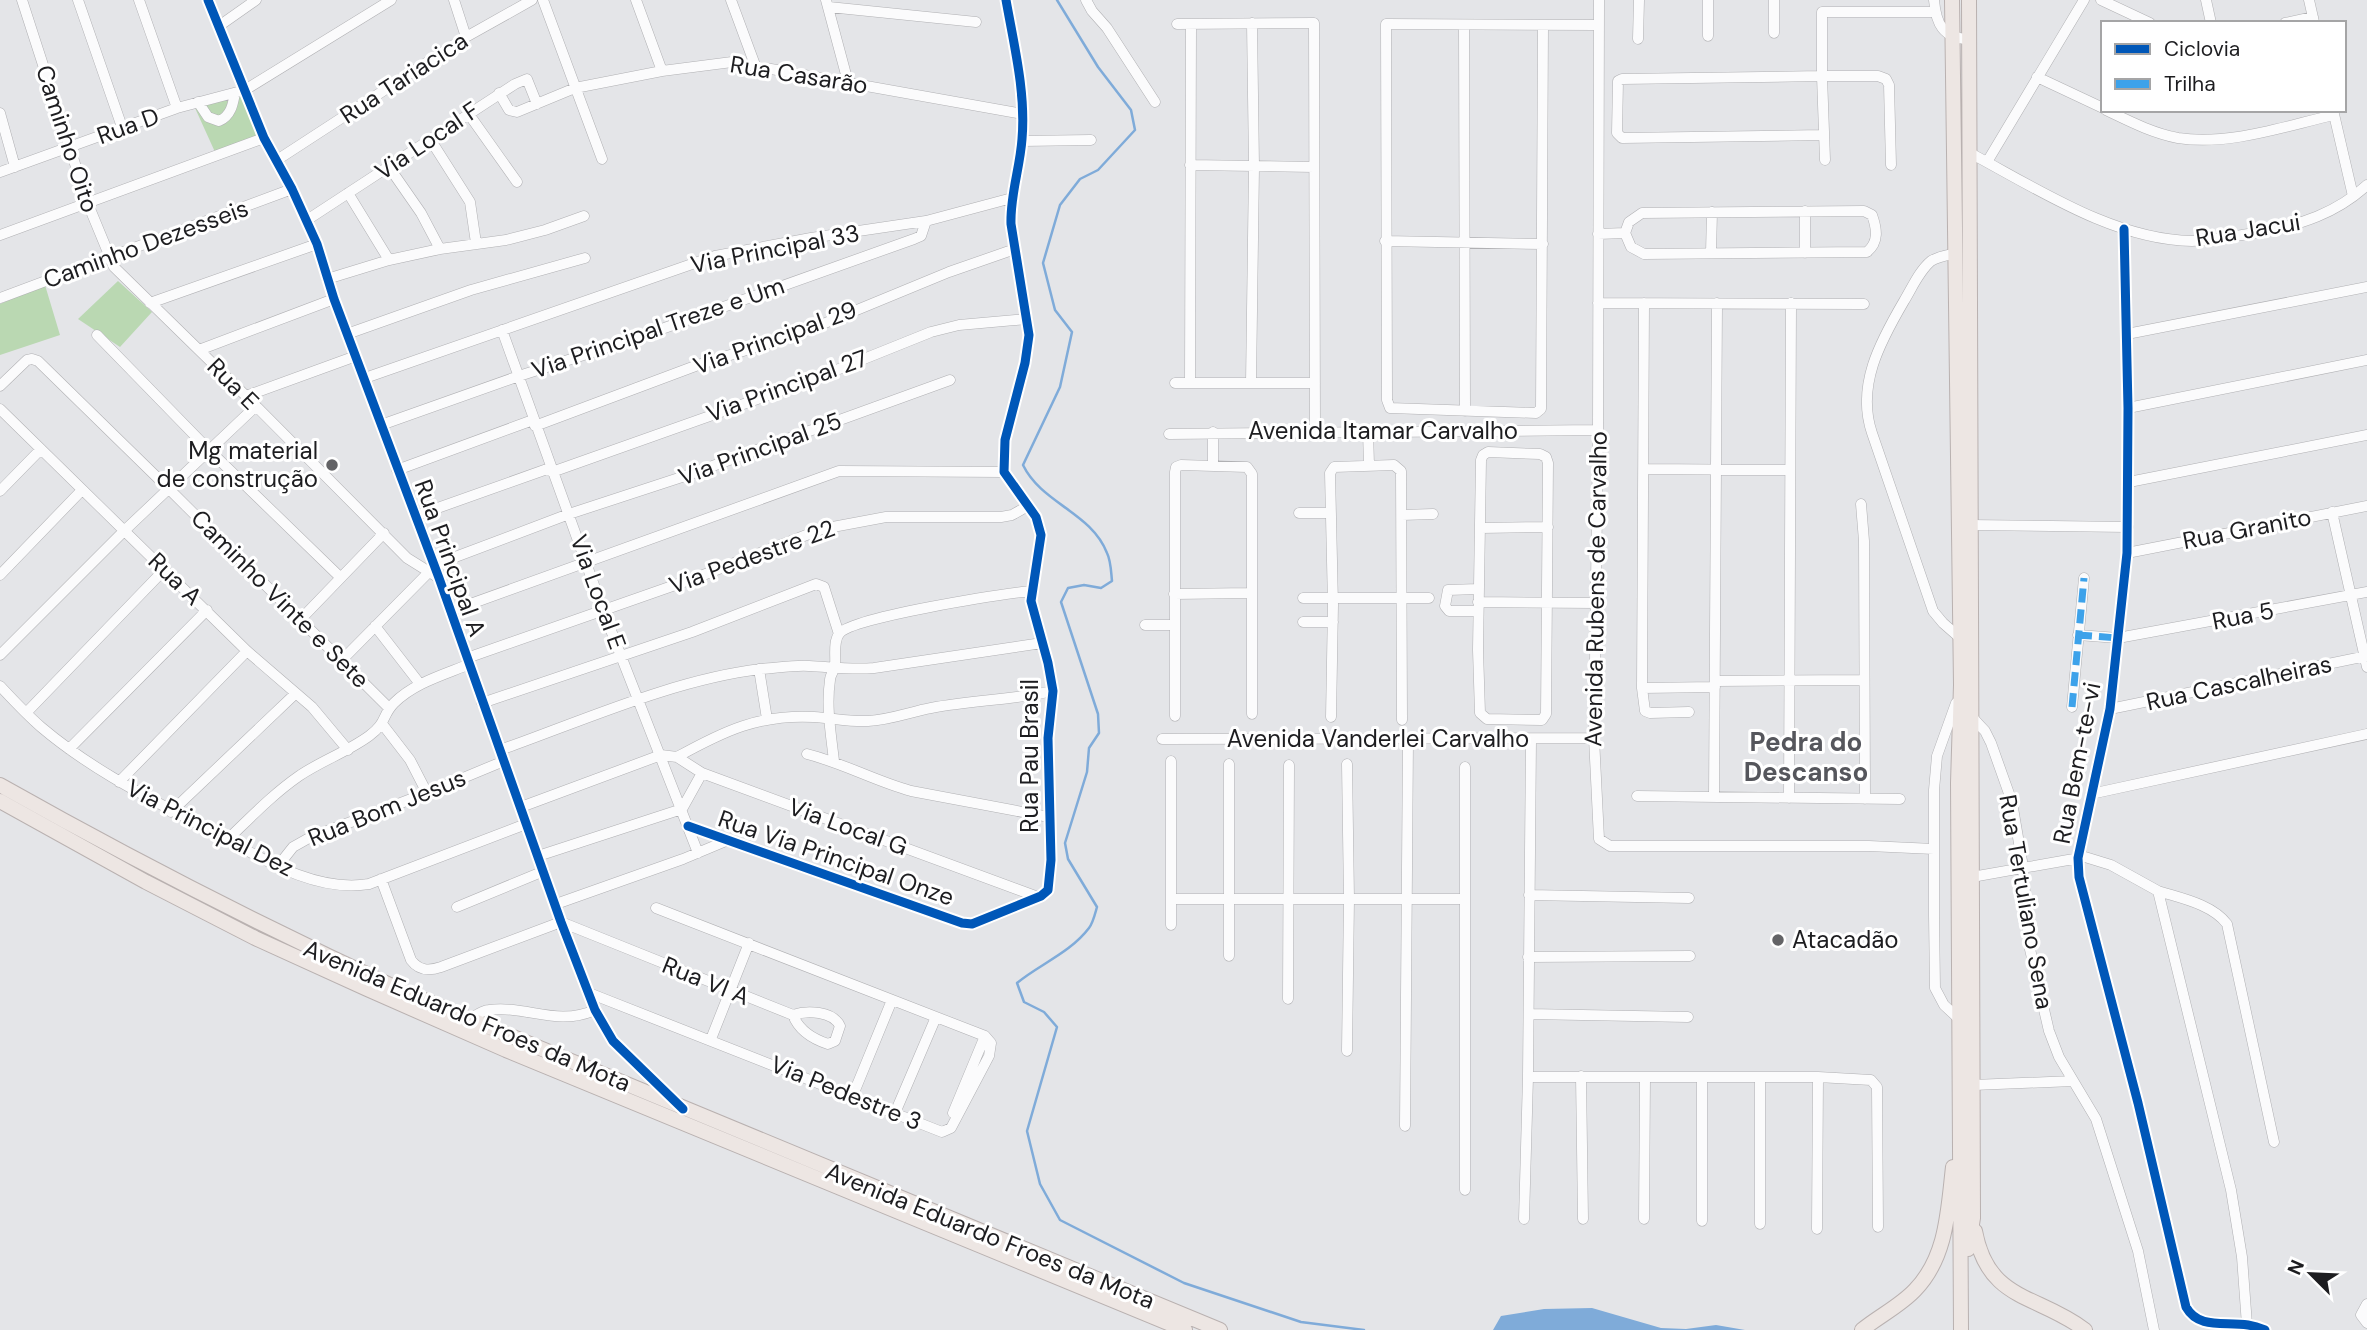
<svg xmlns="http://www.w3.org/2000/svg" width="2367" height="1330" font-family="'DM Sans',sans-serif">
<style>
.green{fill:#bad8b2}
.water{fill:#7fabd9}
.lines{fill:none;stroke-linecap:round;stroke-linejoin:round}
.stream{stroke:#7fabd9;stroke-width:2.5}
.minor-casing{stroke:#b0b0b3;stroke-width:11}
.highway-casing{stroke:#b9b1b0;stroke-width:16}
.minor{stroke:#fbfbfc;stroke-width:10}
.highway{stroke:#ede6e3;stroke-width:14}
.quiet{stroke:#3da2ea;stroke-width:7;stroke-dasharray:14 7;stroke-linecap:butt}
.cycleway-casing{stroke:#fff;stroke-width:13}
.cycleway{stroke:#0057b8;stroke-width:9}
.poi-dot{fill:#636366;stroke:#fff;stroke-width:2.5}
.labels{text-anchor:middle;stroke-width:6;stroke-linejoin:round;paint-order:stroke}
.street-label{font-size:24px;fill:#1d1d20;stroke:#fff}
.poi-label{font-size:24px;fill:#1d1d20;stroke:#fff;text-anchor:end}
.neighbourhood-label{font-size:26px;font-weight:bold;fill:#55565c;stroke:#fff}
</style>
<rect width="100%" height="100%" fill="#e4e5e8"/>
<path class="green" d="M 241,95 L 260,137 L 215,152 L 195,108 Z
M 118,281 L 152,312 L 120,347 L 78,319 Z
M 45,285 L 60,335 L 0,355 L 0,304 Z"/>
<path class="water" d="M 1592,1308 L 1661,1328 L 1686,1329 L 1716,1325 L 1745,1330 L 1493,1330 L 1501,1316 L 1544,1309 Z"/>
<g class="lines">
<path class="stream" d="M 1057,0 L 1098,67 L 1131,110 L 1135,130 L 1098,170 L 1080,179 L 1060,205 L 1043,263 L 1055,310 L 1072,332 L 1060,387 L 1023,465 C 1042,504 1091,512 1107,553 C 1111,561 1111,572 1112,581 L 1101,588 L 1084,585 L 1068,588 L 1061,602 L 1098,714 L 1099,733 L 1089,748 L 1087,772 L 1065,843 L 1068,859 L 1097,907 C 1095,914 1093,923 1089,928 C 1070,953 1040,964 1017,983 L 1024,1002 L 1044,1012 L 1057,1027 L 1027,1131 L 1040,1184 L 1060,1220 L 1184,1283 L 1301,1322 L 1364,1330"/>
<defs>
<path id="minor" d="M 22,0 L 88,204 L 114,267 L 246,396 L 407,558 L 439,578
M 78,0 L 122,127
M 139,0 L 177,108
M 208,0 L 264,138 L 292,189 L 317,244 L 334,299 L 439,578 L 561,922 L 595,1010 L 613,1041 L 674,1100
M 454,0 L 466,37
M 543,0 L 602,159
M 636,0 L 662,71
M 731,0 L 755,65
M 826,0 L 848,82
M 1086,0 L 1092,11 L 1107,28 L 1155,102
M 1599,0 L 1598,430 L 1594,738 L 1599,839 L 1610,846 L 1869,846 L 1934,849
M 1708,0 L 1708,36
M 1934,0 C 1936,24 1943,38 1968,39
M 2101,0 L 2150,23
M 2206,0 L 2211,23
M 2309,0 L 2314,22
M 829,7 L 976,22
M 2285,23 L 2313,17
M 1177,24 L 1314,23 L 1315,431
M 219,26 L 256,0
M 1464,26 L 1465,411
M 1543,26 L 1541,409 L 1536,413 L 1390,408 L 1387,400 L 1386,24 L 1599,25
M 1774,33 L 1774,0
M 1638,39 L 1639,0
M 2037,77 L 2103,108
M 499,93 L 509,110 L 517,112 L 575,88 L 662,71 L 732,62 L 1023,114
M 198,102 L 208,117 L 219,121 C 231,116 233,104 235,93
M 2106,110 C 2129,121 2152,133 2178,138 C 2229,146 2285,126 2334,115
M 2333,110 L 2353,196
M 0,113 L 15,167
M 468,113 L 517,182
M 1823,135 L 1622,138 L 1617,133 L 1618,81 L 1622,79 L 1822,76 L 1822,12 L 1935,12
M 430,139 L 470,202 L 476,243
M 1022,141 L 1091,140
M 1970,153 C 2036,188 2114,240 2192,241 C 2215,241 2238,235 2261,232 C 2300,225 2337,213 2367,185
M 277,160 L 466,37 L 532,0
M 1825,160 L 1822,76 L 1878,76 L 1886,79 L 1889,85 L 1891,165
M 1987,162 L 2084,0
M 1190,165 L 1314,167
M 389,167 L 421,213 L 440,249
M 0,172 L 177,108 L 245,90 L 391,0
M 348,193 L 389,260
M 307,220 L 515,84 L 527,79 L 537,104
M 2124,229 L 2128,408 L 2127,553 L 2110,709 L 2078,858 L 2079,877 L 2138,1103 L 2186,1307 C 2199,1330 2225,1321 2248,1325 C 2254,1326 2260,1328 2265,1330
M 1598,234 L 1625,233 L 1631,247 L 1644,254 L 1867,252 C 1879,242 1877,229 1872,215 L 1864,211 L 1642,213 L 1629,222 L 1625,233
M 0,235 L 264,138
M 1385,241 L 1543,244
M 1711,253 L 1712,212
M 1805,253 L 1805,211
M 1957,253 C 1948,255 1939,256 1931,261 C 1919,271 1912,288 1904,301 C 1880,342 1856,386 1872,433 L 1933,611 L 1943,623 L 1959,637
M 327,279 L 389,260 L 440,249 L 506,240 L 545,230 L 584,216
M 0,298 L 292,189
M 150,303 L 317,244
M 1598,303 L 1864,304
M 502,330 L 603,610 L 698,853
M 347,334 L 471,290 L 585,258
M 2127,334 L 2367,287
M 97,335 L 209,450 L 340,577
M 199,350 L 334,299
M 365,378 L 715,256 L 811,238 L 926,221 L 1012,198
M 1175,383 L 1315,383
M 1190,383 L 1191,24
M 1251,383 L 1254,167 L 1252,23
M 0,386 L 27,360 L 32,359 L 38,361 L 170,490 L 389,708
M 246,396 L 356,356
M 2128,408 L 2367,360
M 0,409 L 247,651 L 312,707 L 348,750
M 381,425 L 519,376 L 642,336 L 914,239 L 921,236 L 926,221
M 535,426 L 698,365 L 801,333 L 949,272 L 1015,249
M 1368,431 L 1369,465
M 1169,434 L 1598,430
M 1488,452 L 1540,454 L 1546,457 L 1548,463 L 1546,714 L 1542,720 L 1487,719 L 1480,713 L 1478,650 L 1481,460 L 1483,455 Z
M 1213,465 L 1213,432
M 1644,469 L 1790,470
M 397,470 L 533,420
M 552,472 L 814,379 L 931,332 L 959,325 L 1027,319
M 2129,482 L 2367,435
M 0,491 L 41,449
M 1861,504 L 1864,541 L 1865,799
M 2332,512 L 2367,667
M 1299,513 L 1331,513
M 1402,515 L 1433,514
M 415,516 L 550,468
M 1969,525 L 2128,527
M 1481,528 L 1548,527
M 2127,553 L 2367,506
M 434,565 L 569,514 L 685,476 L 950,380
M 0,575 L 82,490
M 1174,594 L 1251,593
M 1303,598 L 1429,598
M 1478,602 L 1596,603
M 451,611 L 839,471 L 1004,472
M 1478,611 L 1449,611 L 1445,606 L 1448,590 L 1478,589
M 301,619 L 384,533
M 1303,622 L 1333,622
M 1145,625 L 1174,625
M 375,626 L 420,684
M 2078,635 L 2118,638 L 2367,592
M 0,655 L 124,531 L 256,406
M 467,658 L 698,577 L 822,529 L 886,517 L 1001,517 L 1012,515 L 1028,506
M 341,661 L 428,573
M 759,669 L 767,719
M 1716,681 L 1864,680
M 0,686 C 13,700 27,715 41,727 C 94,772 155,801 215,833 C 261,858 315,893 369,884 L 526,824
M 1642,688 L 1644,303
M 482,703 L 692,632 L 816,584 L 824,587 L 839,634
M 1956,703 L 1937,756 L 1934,790 L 1934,915 L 1935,988 L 1944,1005 L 1959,1019
M 2072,707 L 2084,578
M 2110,709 L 2367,656
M 1689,712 L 1650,713 L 1645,711 L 1642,688 L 1715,687
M 26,713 L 165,569
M 1175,716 L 1175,472 L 1176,467 L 1181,465 L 1247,467 L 1252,474 L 1252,714
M 1971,716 L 1985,731 L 1991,743 L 2012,802 L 2023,867 L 2029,945 L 2049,1031 L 2059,1057 L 2096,1119 L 2138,1251 L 2154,1330
M 1331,717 L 1333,605 L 1330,473 L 1334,467 L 1394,465 L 1401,471 L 1402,720
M 383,725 L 410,760 L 427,793
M 1162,739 L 1594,738
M 69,749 L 207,610
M 500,750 C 582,721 675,679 761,669 C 777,668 794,665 809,666 C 831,667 851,670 874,668 L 1042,643
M 807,754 C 843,763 875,781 911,791 L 1049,817
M 677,757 C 724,731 759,714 814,717 C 832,718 850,722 868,721 C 890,720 910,712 931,708 C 972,700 1013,700 1053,691
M 834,761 C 831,734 826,707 830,680 C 830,675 834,671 835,666 C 836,656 833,642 839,634 C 850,617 1004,594 1031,591
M 1171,761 L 1171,899 L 1465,899
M 1229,764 L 1229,956
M 1347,764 L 1349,899 L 1347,1051
M 1465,767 L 1465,1190
M 119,782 L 247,651
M 2091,794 L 2367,734
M 1637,796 L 1900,799
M 1714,797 L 1717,303
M 1789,798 L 1791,303
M 521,807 L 661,755 L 677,757 L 702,773 L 1038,897
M 171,812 L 295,694
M 688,826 L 962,923 L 972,924 L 1041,896 L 1048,890 L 1051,860 L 1048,738 L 1053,691 L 1048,663 L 1031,601 L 1041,535 L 1036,517 L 1004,472 L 1005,440 L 1025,363 L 1029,335 L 1011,224 C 1010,195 1020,168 1022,139 C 1026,93 1014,45 1006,0
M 227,840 C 250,818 273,794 299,776 C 321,761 347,752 369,736 C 387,723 382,715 394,703 C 414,683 443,675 470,664
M 538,856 L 682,809 L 702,773
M 278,866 L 293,847 L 309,838 L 427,793 L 504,761
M 1972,877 L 2085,857 L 2111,865 L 2158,891 L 2231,1190 L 2242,1257 L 2247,1325
M 381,879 L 411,960 C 419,971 429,971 441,967 L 561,922 L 793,1015 C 799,1031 813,1039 828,1044 L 835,1041 L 840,1026 C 833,1011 807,1010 793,1015
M 2158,891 C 2180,898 2212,904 2227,924 L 2274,1142
M 1529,895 L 1689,898
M 1171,899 L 1171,925
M 556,904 L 683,859 L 726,841
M 457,907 L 544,871
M 1528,957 L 1690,956
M 589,993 L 942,1132 L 951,1128 L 989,1056 L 991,1043 L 985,1036 L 656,908
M 1288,999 L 1289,765
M 1529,1014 L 1688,1017
M 469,1020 C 475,1016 482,1010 489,1010 C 526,1005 557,1027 595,1010
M 711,1039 L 749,943
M 1581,1076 L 1583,1219
M 1528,1077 L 1818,1077 L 1871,1080 L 1877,1087 L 1878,1227
M 1702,1077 L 1702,1221
M 1973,1085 L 2073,1081
M 853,1095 L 892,1000
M 895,1113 L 936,1017
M 953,1113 L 985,1036
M 1405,1126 L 1408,740
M 1524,1219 L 1528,1077 L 1531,739
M 1644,1219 L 1645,1077
M 1760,1224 L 1760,1077
M 1817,1229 L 1818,1077
M 2367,1304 L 2361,1315 L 2367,1323"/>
<path id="highway" d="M 1952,0 L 1961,685 L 1958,783 L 1961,1330
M 0,785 C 133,860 268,929 407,993 L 1220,1330
M 0,801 L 146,882 L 255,938 L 367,989 L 506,1050 L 1185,1330
M 1975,1231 C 1988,1302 2038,1294 2085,1330
M 1968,1249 L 1973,1218 L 1969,0
M 1862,1330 C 1879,1316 1900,1306 1915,1290 C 1947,1257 1948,1210 1953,1167"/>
</defs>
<use href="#minor" class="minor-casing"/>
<use href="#highway" class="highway-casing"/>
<use href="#minor" class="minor"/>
<use href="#highway" class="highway"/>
<path class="quiet" d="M 2078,635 L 2118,638
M 2072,707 L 2084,578"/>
<defs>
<path id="cycleway" d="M 208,0 L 264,138 L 292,189 L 317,244 L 334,299 L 439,578 L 561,922 L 595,1010 L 613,1041 L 683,1109
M 2124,229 L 2128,408 L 2127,553 L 2110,709 L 2078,858 L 2079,877 L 2138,1103 L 2186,1307 C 2199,1330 2225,1321 2248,1325 C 2254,1326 2260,1328 2265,1330
M 688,826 L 962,923 L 972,924 L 1041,896 L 1048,890 L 1051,860 L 1048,738 L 1053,691 L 1048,663 L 1031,601 L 1041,535 L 1036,517 L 1004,472 L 1005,440 L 1025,363 L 1029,335 L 1011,224 C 1010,195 1020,168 1022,139 C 1026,93 1014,45 1006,0"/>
</defs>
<use href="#cycleway" class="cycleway-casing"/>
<use href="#cycleway" class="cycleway"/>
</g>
<g class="poi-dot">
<circle cx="332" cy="465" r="7"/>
<circle cx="1778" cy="940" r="7"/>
</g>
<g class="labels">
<g class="street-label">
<text transform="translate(799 75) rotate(9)" y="8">Rua Casarão</text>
<text transform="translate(404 78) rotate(-33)" y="8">Rua Tariacica</text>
<text transform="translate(128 126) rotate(-20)" y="8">Rua D</text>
<text transform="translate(67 139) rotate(72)" y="8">Caminho Oito</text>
<text transform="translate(427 141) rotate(-34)" y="8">Via Local F</text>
<text transform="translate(2248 230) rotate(-9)" y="8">Rua Jacui</text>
<text transform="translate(146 244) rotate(-20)" y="8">Caminho Dezesseis</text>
<text transform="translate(775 249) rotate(-11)" y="8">Via Principal 33</text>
<text transform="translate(658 328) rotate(-19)" y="8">Via Principal Treze e Um</text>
<text transform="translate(775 338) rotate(-20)" y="8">Via Principal 29</text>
<text transform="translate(233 384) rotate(45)" y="8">Rua E</text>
<text transform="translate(787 386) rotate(-20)" y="8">Via Principal 27</text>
<text x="1383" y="439">Avenida Itamar Carvalho</text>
<text transform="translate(760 449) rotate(-20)" y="8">Via Principal 25</text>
<text transform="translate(2247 529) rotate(-11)" y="8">Rua Granito</text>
<text transform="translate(752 557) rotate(-20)" y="8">Via Pedestre 22</text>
<text transform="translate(450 558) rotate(70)" y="8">Rua Principal A</text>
<text transform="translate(175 579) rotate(44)" y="8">Rua A</text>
<text transform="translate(1596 589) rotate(-89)" y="8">Avenida Rubens de Carvalho</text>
<text transform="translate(598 592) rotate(70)" y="8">Via Local E</text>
<text transform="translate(280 599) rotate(45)" y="8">Caminho Vinte e Sete</text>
<text transform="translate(2243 616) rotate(-11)" y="8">Rua 5</text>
<text transform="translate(2239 683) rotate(-12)" y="8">Rua Cascalheiras</text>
<text x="1378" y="747">Avenida Vanderlei Carvalho</text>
<text transform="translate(1030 756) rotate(-90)" y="8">Rua Pau Brasil</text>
<text transform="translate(2077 763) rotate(-79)" y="8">Rua Bem-te-vi</text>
<text transform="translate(387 808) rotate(-22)" y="8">Rua Bom Jesus</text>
<text transform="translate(848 827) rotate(20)" y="8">Via Local G</text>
<text transform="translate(210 828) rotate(27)" y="8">Via Principal Dez</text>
<text transform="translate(836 858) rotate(19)" y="8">Rua Via Principal Onze</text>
<text transform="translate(2026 902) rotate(80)" y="8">Rua Tertuliano Sena</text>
<text transform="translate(706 981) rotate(22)" y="8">Rua VI A</text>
<text transform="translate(467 1016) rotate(23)" y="8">Avenida Eduardo Froes da Mota</text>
<text transform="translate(846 1093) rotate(22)" y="8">Via Pedestre 3</text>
<text transform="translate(990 1236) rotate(22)" y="8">Avenida Eduardo Froes da Mota</text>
</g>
<g class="poi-label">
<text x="318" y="459">Mg material<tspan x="318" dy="28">de construção</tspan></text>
<text x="1792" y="948" text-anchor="start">Atacadão</text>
</g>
<g class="neighbourhood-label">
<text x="1806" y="751">Pedra do<tspan x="1806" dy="30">Descanso</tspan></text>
</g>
</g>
<rect x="2101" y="21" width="245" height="91" fill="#ffffff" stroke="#a5a5a6" stroke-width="2"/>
<rect x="2115" y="44" width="35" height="10" fill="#0057b8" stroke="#a5a5a6" stroke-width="2"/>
<text x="2164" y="56" font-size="21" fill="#1d1d20">Ciclovia</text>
<rect x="2115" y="79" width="35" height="10" fill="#3da2ea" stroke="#a5a5a6" stroke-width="2"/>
<text x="2164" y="91" font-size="21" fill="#1d1d20">Trilha</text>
<g transform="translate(2311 1274) rotate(294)" stroke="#ffffff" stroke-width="5" paint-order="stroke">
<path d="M0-5L12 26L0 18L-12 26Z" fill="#1d1d20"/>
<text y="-10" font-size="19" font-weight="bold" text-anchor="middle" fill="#1d1d20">N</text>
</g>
</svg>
